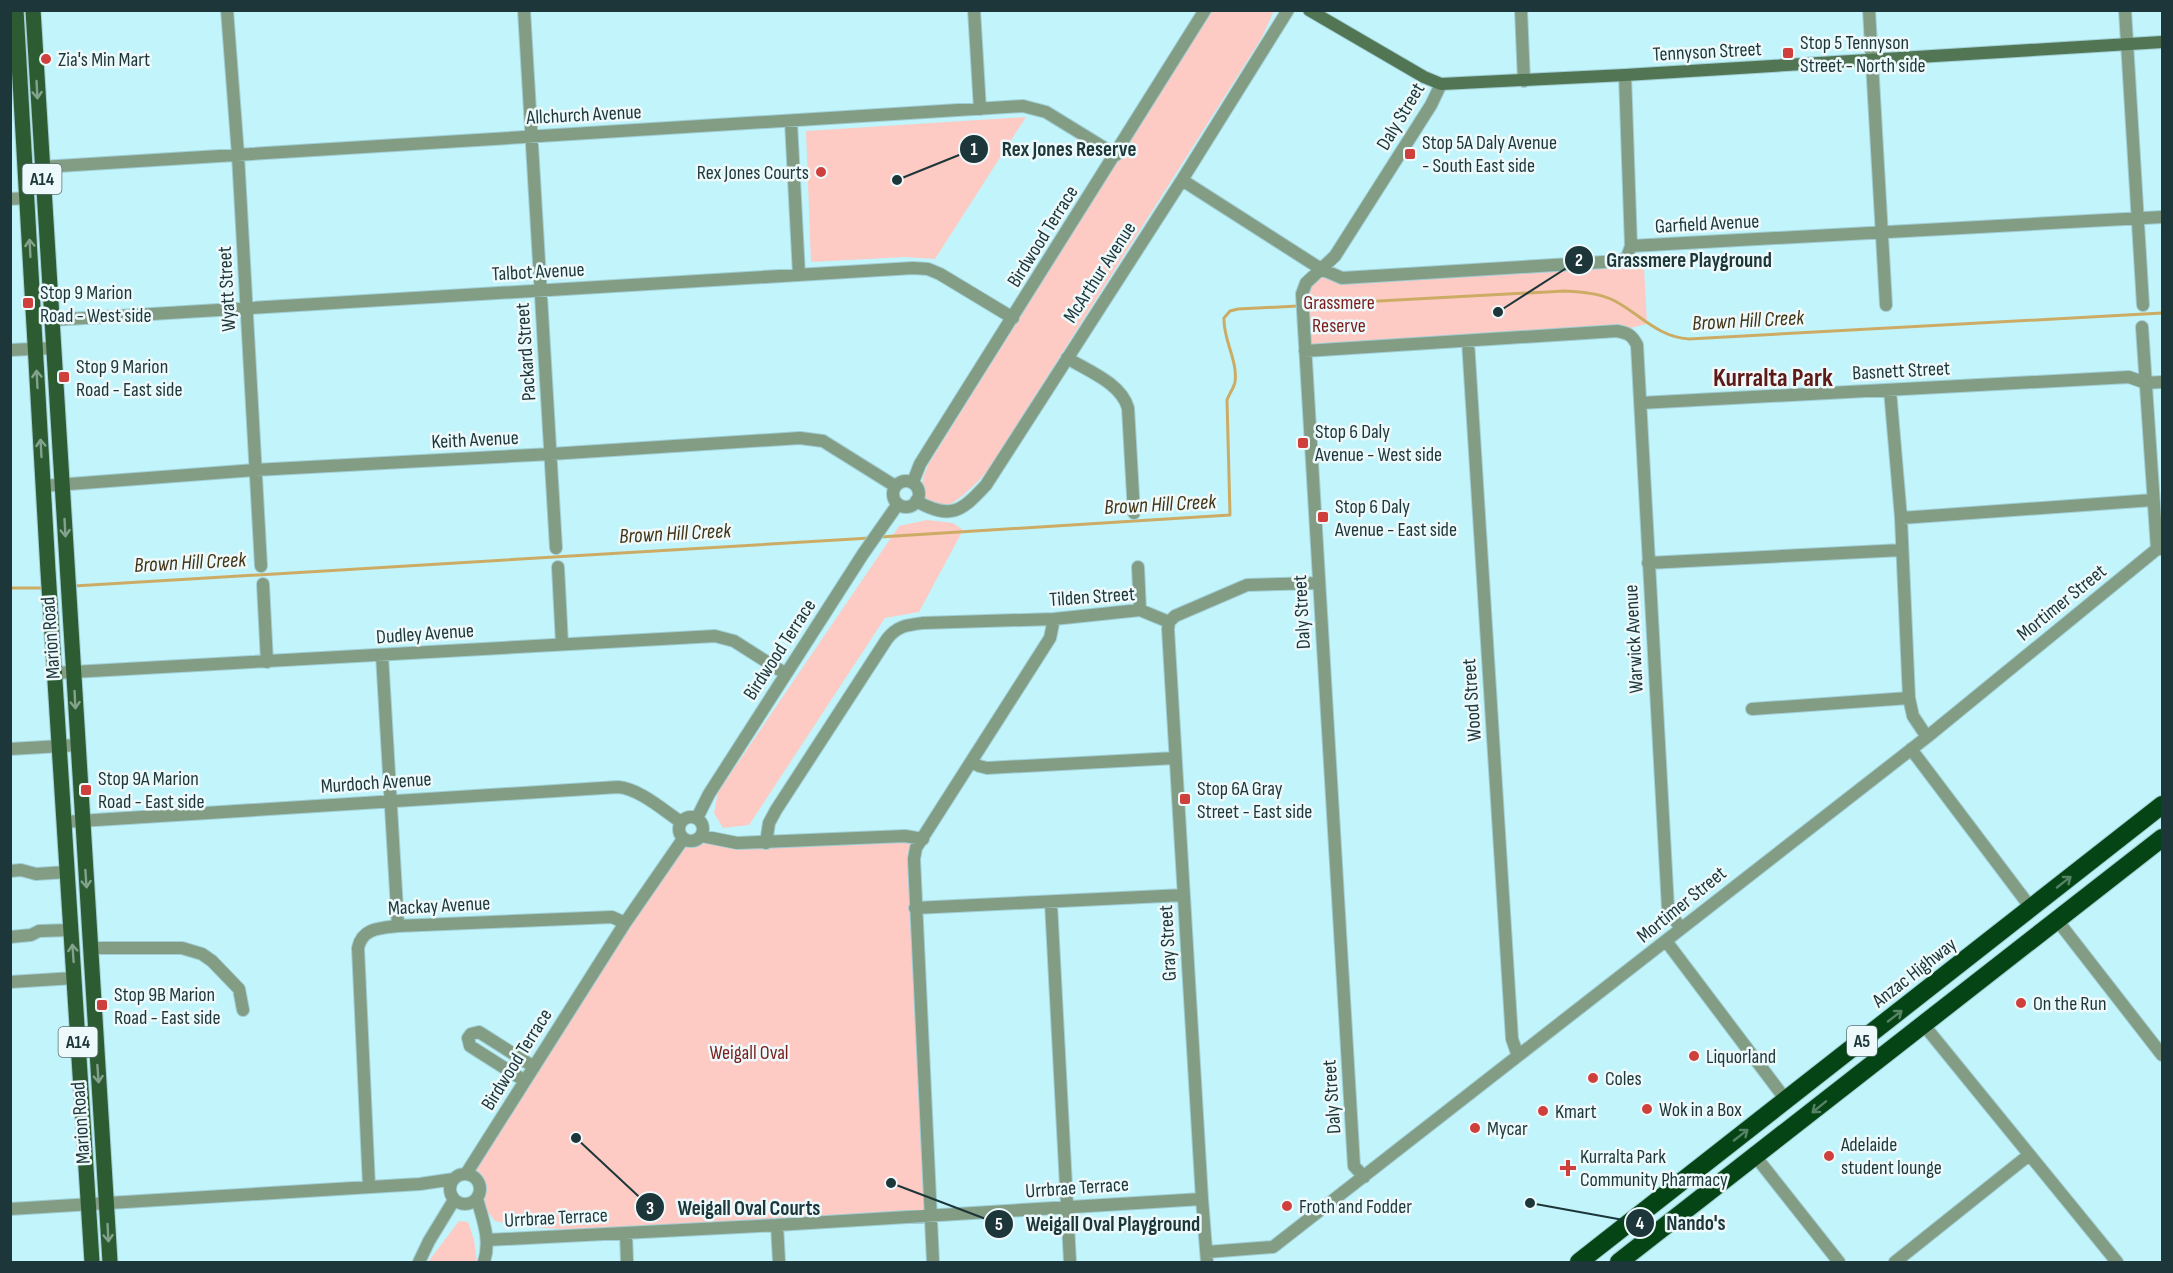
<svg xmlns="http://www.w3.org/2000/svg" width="2173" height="1273" font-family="'Sofia Sans Condensed',sans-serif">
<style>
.green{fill:#fecac4}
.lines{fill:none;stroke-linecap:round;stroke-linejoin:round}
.stream{stroke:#ccac64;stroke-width:3}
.street-casing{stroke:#a0ced4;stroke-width:14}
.secondary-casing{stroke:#a0ced4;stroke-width:14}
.primary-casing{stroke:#a0ced4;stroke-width:17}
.highway-casing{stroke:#a0ced4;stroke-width:20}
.street{stroke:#839c84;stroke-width:12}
.secondary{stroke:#527654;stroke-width:12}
.primary{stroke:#2d5b32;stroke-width:15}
.highway{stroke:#054414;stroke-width:18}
.oneway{stroke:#83a28c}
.oneway2{stroke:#568365}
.poi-dot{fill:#cf403c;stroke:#edf9fb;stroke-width:2}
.labels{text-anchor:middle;stroke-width:5;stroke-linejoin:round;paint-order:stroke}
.shield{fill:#edf9fb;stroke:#5b7073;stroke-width:1.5}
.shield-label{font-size:18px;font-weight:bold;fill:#1c3639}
.poi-label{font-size:20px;fill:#1c3639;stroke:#edf9fb;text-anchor:start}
.street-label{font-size:20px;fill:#1c3639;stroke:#edf9fb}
.park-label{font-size:20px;fill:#7a1d1b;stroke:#edf9fb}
.water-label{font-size:21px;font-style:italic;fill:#423414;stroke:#edf9fb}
.district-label{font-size:26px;font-weight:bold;fill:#5e1a17;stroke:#edf9fb}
.leader{fill:none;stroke:#1c3639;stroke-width:2}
.callout-dot{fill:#1c3639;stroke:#edf9fb;stroke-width:2}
.mark-label{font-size:18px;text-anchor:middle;font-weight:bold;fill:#fff}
.callout-label{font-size:21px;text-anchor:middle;font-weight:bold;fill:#1c3639;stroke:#edf9fb;stroke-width:5;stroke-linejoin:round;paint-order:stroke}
</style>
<rect width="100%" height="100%" fill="#c1f4fb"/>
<path class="green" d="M 1211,11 L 1274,11 L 1261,39 L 986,473 C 976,483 966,494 954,502 C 944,508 927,505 923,492 C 920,483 925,473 928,465 Z
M 1026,117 L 935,259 L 905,257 L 811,262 L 806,131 Z
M 1609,263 L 1644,267 L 1647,324 L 1617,331 L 1305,351 L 1303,289 L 1321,269 L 1342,278 Z
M 927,520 L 953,523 L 963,530 L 919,612 L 885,618 L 749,825 L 723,828 L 714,813 L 718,792 L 899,526 Z
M 702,836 L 737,843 L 913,837 L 930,1216 L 626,1233 L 529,1227 L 495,1221 L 477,1199 L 481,1190 L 476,1178 L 481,1150 L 683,839 L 694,841 Z
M 459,1221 L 468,1222 L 474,1240 L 477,1262 L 428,1262 Z"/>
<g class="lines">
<path class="stream" d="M 1305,305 L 1565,291 C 1582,292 1599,293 1615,301 C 1641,315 1658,337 1689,339 L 2162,313
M 880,537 L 1230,515 L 1227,400 C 1229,394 1234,388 1235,382 C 1238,360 1223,340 1224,318 L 1230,311 L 1238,309 L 1298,306
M 74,586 L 870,538
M 10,588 L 44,588"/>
<defs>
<path id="street" d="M 227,10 L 238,155 L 261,566
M 524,10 L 556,548
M 974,10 L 980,109
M 1521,10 L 1524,81
M 1869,10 L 1886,305
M 2125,10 L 2143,305
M 791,122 L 799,275
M 42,167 L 1023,106 L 1046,112 L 1116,155
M 1182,180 L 1321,269 L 1342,278 L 1620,261 L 1627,257 L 1631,246 L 1625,75
M 10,199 L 27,198
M 1631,246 L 2162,217
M 52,320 L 913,268 L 928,269 L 940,274 L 1013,318
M 2142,327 L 2157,549
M 1468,341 L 1512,1039 L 1518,1056
M 10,350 L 54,348
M 1305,351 L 1617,331 C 1628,333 1632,335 1637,345 L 1668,908 L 1680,928
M 1067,358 C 1088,371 1121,383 1128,408 L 1134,513
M 1890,390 L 1901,518 L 1909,698 L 1913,716 L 1927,737
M 1640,403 L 2129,377 L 2146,383 L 2162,382
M893 494a13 13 0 1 1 26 0a13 13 0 1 1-26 0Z
M 913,482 L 920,464 L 1205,10
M 43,486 L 255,470 L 551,454 L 800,438 L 823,441 L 895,486
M 916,501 C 951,520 961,512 986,485 L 1182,180 L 1288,10
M 1901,518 L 2153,500
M 1648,563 L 1902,550
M 558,567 L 562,644
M 1138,567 L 1140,610
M 263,584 L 267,662
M 1169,622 L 1168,629 L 1202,1199 L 1207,1262
M 382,655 L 398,926
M 55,673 L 715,636 L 734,641 L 786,674
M 1752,709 L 1909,698
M 10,749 L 78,745
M 1911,749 L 2031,908
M 973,762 L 979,766 L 987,768 L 1175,758
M679 829a12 12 0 1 1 24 0a12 12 0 1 1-24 0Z
M 697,818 L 709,794 L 863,554 L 898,504
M 64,822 L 618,787 C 640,789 663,810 681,822
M 702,836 L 737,843 L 905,836 L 923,839
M 766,843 L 769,823 L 776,810 L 887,639 C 897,626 907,625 923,623 L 1054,619 L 1140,610 L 1169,622 L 1175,616 L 1247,585 L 1319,583
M 10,871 L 21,870 L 36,874 L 67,872
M 1051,903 L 1070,1262
M 915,908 L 1184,895
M 2057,920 L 2162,1055
M 10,937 L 31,935 L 39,931 L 71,930
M 1666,941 L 1786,1100
M 90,948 L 182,948 L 202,954 L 212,961 L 239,989 L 243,1010
M 10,982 L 74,978
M 1923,1024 L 2117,1262
M 525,1081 L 470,1046 L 468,1038 L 471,1034 L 479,1032 L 534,1067
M 1756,1157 L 1839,1262
M450 1189a15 15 0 1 1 30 0a15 15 0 1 1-30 0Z
M 466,1174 L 625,923 L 683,839
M 1364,1177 L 1354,1166 L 1302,294 L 1306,283 L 1335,256 L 1431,105 L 1441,84
M 369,1186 L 358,948 C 362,928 380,928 398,926 L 612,917 L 625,923
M 477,1199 C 483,1220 491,1240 484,1262
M 10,1209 L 420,1184 L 454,1179
M 777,1225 L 779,1262
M 626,1233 L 627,1262
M 487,1240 L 777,1225 L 1202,1199
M 1207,1252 L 1273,1247 L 1927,737 L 2157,549 L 2162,549
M 419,1262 L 429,1241 L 454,1200
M 933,1262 L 914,859 L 916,848 L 1050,638 L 1054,619
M 1895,1262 L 2029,1155"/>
<path id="secondary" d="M 1309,10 L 1424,77 L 1441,84 L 1625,75 L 2162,42"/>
<path id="primary" d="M 16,10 L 48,571 L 92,1262
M 33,10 L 110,1262"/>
<path id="highway" d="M 1579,1262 L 2162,805
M 1619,1262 L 2162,838"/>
</defs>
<use href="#street" class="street-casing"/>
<use href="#secondary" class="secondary-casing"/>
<use href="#primary" class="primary-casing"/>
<use href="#highway" class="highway-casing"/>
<use href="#street" class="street"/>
<use href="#secondary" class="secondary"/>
<use href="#primary" class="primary"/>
<use href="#highway" class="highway"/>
</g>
<defs><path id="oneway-shaft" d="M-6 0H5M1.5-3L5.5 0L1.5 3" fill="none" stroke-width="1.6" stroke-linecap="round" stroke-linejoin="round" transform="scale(1.5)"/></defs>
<g class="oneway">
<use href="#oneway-shaft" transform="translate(37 90) rotate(87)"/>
<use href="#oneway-shaft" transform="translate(30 248) rotate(-93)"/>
<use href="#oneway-shaft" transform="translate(37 379) rotate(-93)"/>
<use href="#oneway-shaft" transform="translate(41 448) rotate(-93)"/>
<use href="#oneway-shaft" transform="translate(65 528) rotate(87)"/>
<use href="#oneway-shaft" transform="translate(75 700) rotate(87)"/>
<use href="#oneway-shaft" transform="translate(86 879) rotate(86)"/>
<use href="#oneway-shaft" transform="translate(73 953) rotate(-94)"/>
<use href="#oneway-shaft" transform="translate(98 1074) rotate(86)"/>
<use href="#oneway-shaft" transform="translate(108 1233) rotate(87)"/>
</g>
<g class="oneway2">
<use href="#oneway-shaft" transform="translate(2064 882) rotate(-38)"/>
<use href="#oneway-shaft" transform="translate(1895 1016) rotate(-38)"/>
<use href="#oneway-shaft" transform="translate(1819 1107) rotate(141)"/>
<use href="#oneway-shaft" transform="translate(1741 1135) rotate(-38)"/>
</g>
<g class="poi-dot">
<rect x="1782" y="47" width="12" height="12" rx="3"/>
<circle cx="46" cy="59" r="6"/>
<rect x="1404" y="148" width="12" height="12" rx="3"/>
<circle cx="821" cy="172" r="6"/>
<rect x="22" y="297" width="12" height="12" rx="3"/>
<rect x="58" y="371" width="12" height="12" rx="3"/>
<rect x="1297" y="437" width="12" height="12" rx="3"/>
<rect x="1317" y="511" width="12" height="12" rx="3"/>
<rect x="80" y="784" width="12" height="12" rx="3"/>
<rect x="1179" y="793" width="12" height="12" rx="3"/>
<circle cx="2021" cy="1003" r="6"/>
<rect x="96" y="999" width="12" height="12" rx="3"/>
<circle cx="1694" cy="1056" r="6"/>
<circle cx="1593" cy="1078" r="6"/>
<circle cx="1647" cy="1109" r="6"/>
<circle cx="1543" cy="1111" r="6"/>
<circle cx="1475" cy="1128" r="6"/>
<circle cx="1829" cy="1156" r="6"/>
<path d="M1565 1159h6v6h6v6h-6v6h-6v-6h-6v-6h6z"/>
<circle cx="1287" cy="1206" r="6"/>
</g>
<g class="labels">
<g class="shield">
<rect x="22.5" y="164" width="39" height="30" rx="4.5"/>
<rect x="1847" y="1026" width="30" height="30" rx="4.5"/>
<rect x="58.5" y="1027" width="39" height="30" rx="4.5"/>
</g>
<g class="shield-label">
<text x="42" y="185">A14</text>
<text x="1862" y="1047">A5</text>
<text x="78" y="1048">A14</text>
</g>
<g class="poi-label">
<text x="1800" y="49">Stop 5 Tennyson<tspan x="1800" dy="23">Street - North side</tspan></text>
<text x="58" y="66">Zia's Min Mart</text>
<text x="1422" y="149">Stop 5A Daly Avenue<tspan x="1422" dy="23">- South East side</tspan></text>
<text x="809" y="179" text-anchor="end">Rex Jones Courts</text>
<text x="40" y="299">Stop 9 Marion<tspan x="40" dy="23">Road - West side</tspan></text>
<text x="76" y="373">Stop 9 Marion<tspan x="76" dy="23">Road - East side</tspan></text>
<text x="1315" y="438">Stop 6 Daly<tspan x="1315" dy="23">Avenue - West side</tspan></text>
<text x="1335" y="513">Stop 6 Daly<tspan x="1335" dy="23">Avenue - East side</tspan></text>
<text x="98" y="785">Stop 9A Marion<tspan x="98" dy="23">Road - East side</tspan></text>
<text x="1197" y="795">Stop 6A Gray<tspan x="1197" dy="23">Street - East side</tspan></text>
<text x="114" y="1001">Stop 9B Marion<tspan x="114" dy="23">Road - East side</tspan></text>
<text x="2033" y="1010">On the Run</text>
<text x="1706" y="1063">Liquorland</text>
<text x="1605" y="1085">Coles</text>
<text x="1659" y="1116">Wok in a Box</text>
<text x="1555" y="1118">Kmart</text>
<text x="1487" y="1135">Mycar</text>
<text x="1841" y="1151">Adelaide<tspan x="1841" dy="23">student lounge</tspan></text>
<text x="1580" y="1163">Kurralta Park<tspan x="1580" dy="23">Community Pharmacy</tspan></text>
<text x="1299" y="1213">Froth and Fodder</text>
</g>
<g class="street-label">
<text transform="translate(1707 51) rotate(-3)" y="7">Tennyson Street</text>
<text transform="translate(584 114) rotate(-3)" y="7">Allchurch Avenue</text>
<text transform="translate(1400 116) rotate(-59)" y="7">Daly Street</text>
<text transform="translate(1707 223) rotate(-3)" y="7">Garfield Avenue</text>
<text transform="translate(1042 236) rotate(-58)" y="7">Birdwood Terrace</text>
<text transform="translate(538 271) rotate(-3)" y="7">Talbot Avenue</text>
<text transform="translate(1099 272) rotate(-57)" y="7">McArthur Avenue</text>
<text transform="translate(226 289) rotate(-93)" y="7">Wyatt Street</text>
<text transform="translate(525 352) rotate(-94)" y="7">Packard Street</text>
<text transform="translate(1901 370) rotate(-3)" y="7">Basnett Street</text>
<text transform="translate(475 439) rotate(-3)" y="7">Keith Avenue</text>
<text transform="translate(1092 596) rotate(-4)" y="7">Tilden Street</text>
<text transform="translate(2061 602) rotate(-39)" y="7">Mortimer Street</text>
<text transform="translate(1301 612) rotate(-93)" y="7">Daly Street</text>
<text transform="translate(425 633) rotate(-4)" y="7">Dudley Avenue</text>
<text transform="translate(50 638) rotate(-94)" y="7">Marion Road</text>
<text transform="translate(1633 639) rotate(-93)" y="7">Warwick Avenue</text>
<text transform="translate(779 649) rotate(-57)" y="7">Birdwood Terrace</text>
<text transform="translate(1471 700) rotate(-94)" y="7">Wood Street</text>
<text transform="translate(376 782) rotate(-4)" y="7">Murdoch Avenue</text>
<text transform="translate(1681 904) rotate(-39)" y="7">Mortimer Street</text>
<text transform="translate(439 905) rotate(-3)" y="7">Mackay Avenue</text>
<text transform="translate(1167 943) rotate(-93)" y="7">Gray Street</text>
<text transform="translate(1914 972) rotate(-38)" y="7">Anzac Highway</text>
<text transform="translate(516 1059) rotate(-58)" y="7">Birdwood Terrace</text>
<text transform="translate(1331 1097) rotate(-94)" y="7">Daly Street</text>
<text transform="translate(80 1123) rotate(-94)" y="7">Marion Road</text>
<text transform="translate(1077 1187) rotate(-4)" y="7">Urrbrae Terrace</text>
<text transform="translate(556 1217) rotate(-3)" y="7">Urrbrae Terrace</text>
</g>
<g class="park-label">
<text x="1339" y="309">Grassmere<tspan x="1339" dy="23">Reserve</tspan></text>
<text x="749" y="1059">Weigall Oval</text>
</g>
<g class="water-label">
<text transform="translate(1748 320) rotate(-3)" y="7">Brown Hill Creek</text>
<text transform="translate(1160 504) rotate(-3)" y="7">Brown Hill Creek</text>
<text transform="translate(675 533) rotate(-3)" y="7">Brown Hill Creek</text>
<text transform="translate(190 562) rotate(-3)" y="7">Brown Hill Creek</text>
</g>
<g class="district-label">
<text x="1773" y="386">Kurralta Park</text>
</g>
</g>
<path class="leader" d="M897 180L974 149M1498 312L1579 260M576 1138L650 1207M1530 1203L1640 1223M891 1183L999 1224"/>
<g class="callout-dot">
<circle cx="897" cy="180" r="6"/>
<circle cx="1498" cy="312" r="6"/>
<circle cx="576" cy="1138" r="6"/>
<circle cx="1530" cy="1203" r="6"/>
<circle cx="891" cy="1183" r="6"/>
<circle cx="974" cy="149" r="15"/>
<circle cx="1579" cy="260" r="15"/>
<circle cx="650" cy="1207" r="15"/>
<circle cx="1640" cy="1223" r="15"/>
<circle cx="999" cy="1224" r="15"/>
</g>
<g class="mark-label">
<text x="974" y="155">1</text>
<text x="1579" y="266">2</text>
<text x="650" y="1214">3</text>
<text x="1640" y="1229">4</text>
<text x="999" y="1230">5</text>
</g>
<g class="callout-label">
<text x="1069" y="156">Rex Jones Reserve</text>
<text x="1689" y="267">Grassmere Playground</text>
<text x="749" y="1215">Weigall Oval Courts</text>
<text x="1696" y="1230">Nando's</text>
<text x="1113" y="1231">Weigall Oval Playground</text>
</g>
<rect width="2173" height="1273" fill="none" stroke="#1c3639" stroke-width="24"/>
</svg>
